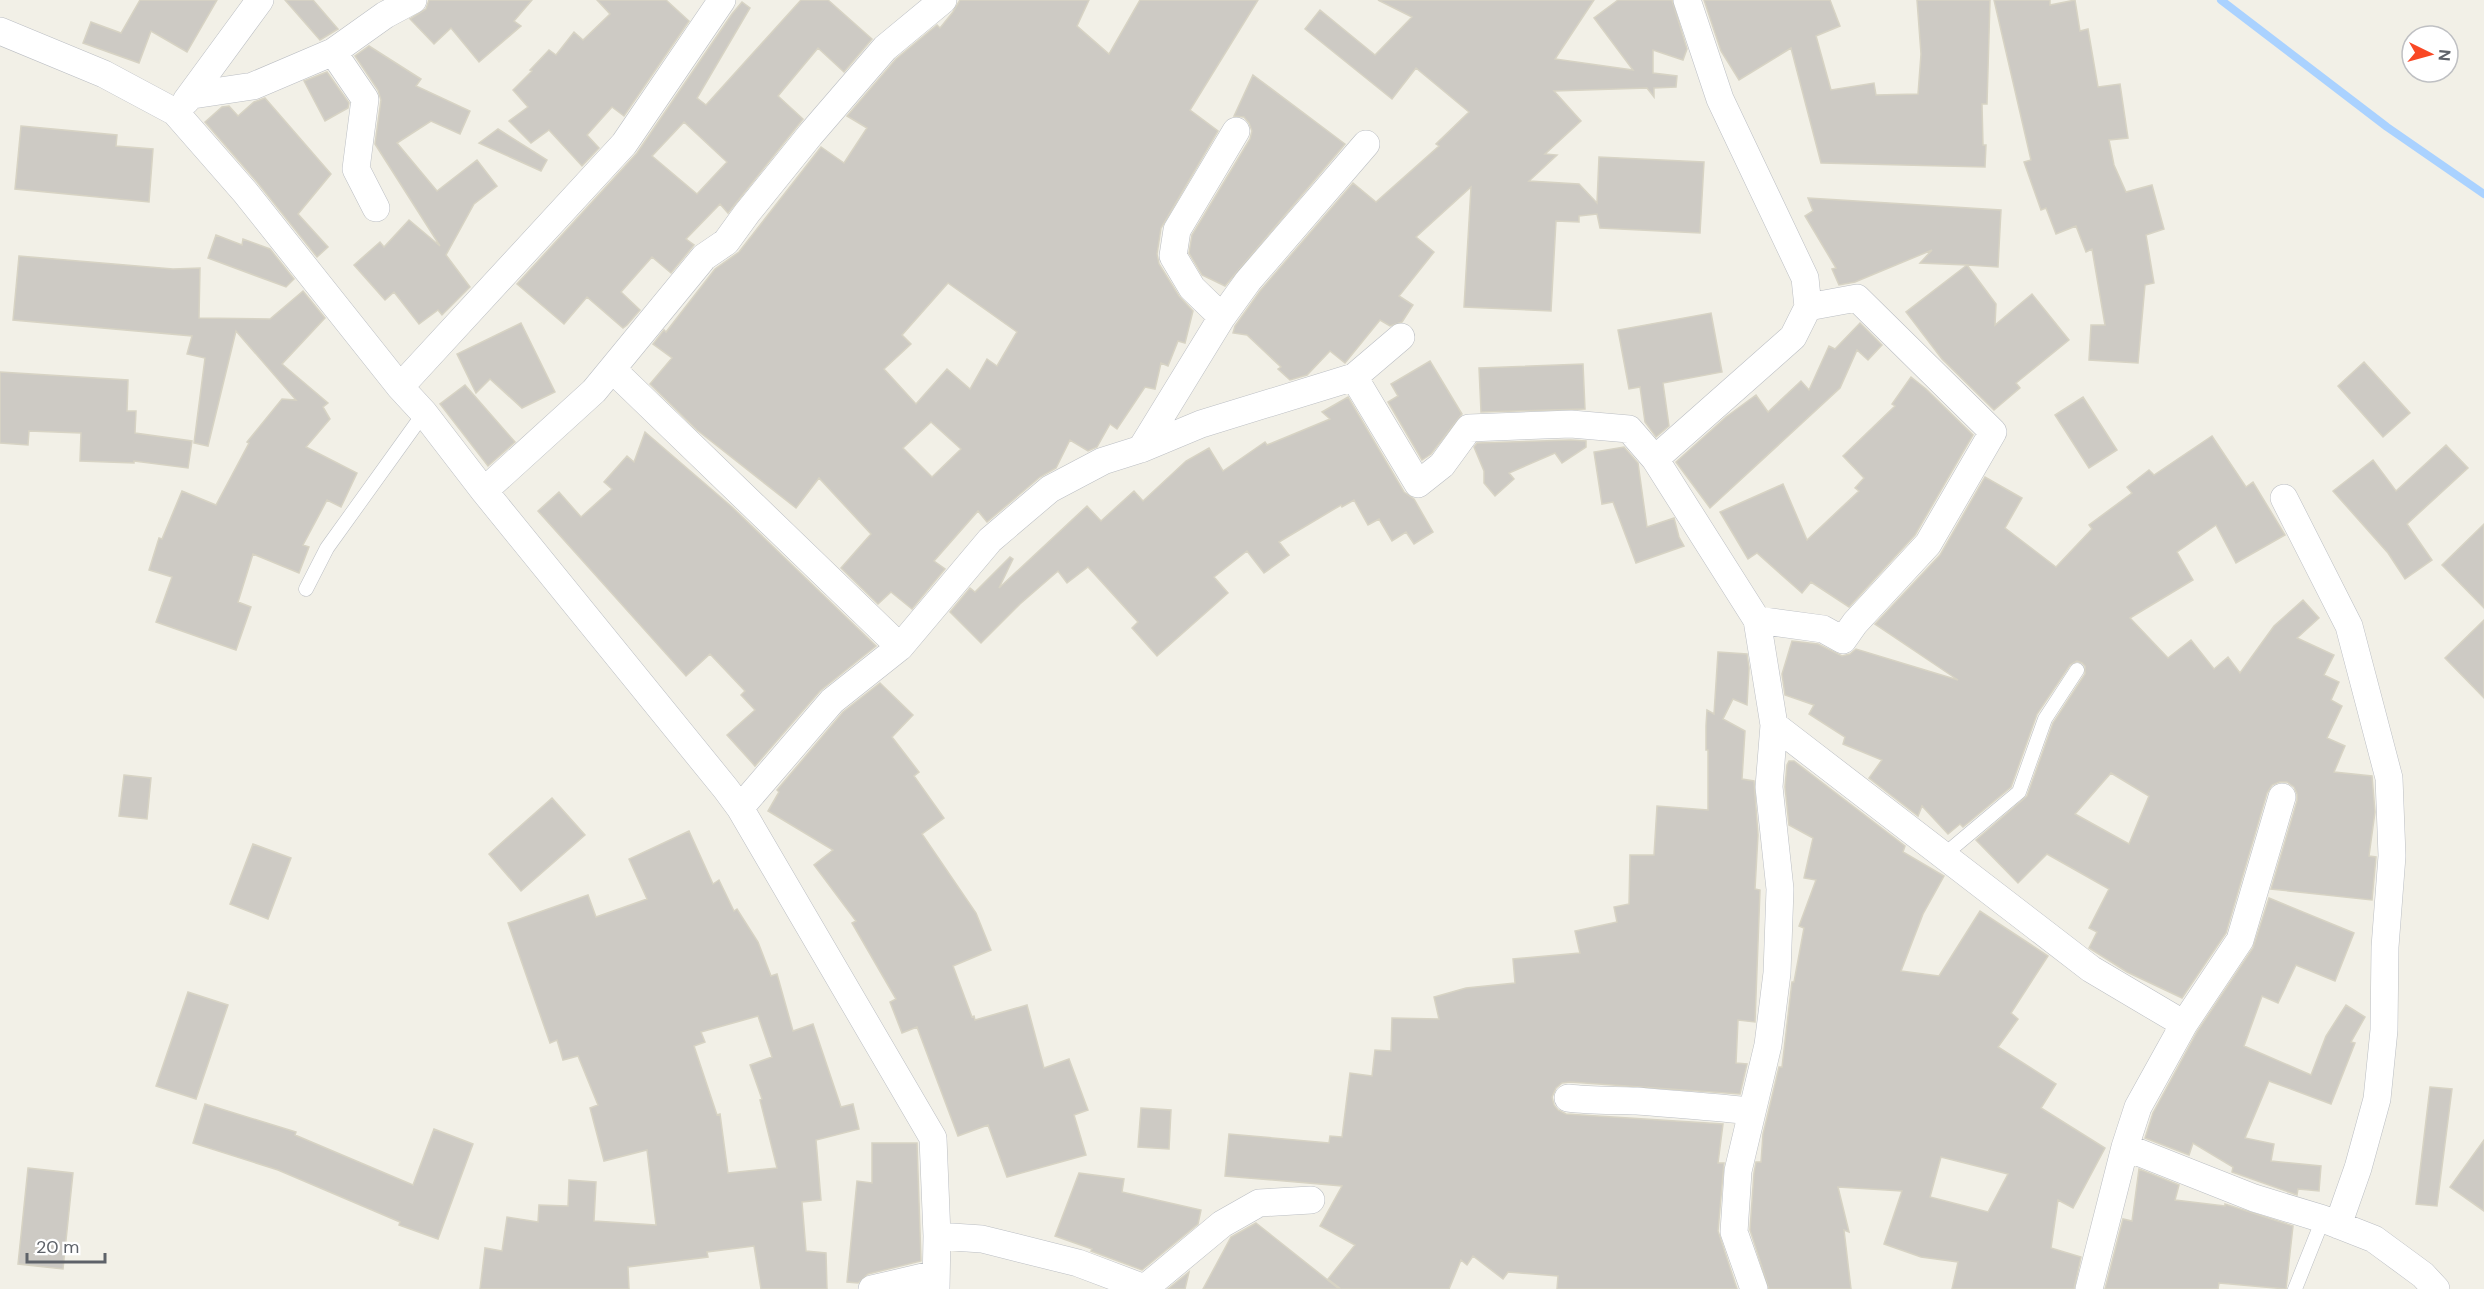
<svg xmlns="http://www.w3.org/2000/svg" width="2484" height="1289" font-family="'DM Sans',sans-serif">
<style>
.lines{fill:none;stroke-linecap:round;stroke-linejoin:round}
.stream{stroke:#aad2ff;stroke-width:8}
.building{fill:#cdcac4;stroke:#d7d3c4;stroke-width:1.5;fill-rule:evenodd}
.lane-casing{stroke:#bbbec3;stroke-width:15}
.street-casing{stroke:#bbbec3;stroke-width:28}
.lane{stroke:#fff;stroke-width:14}
.street{stroke:#fff;stroke-width:27}
</style>
<rect width="100%" height="100%" fill="#f2f0e7"/>
<g class="lines">
<path class="stream" d="M 2221,0 L 2387,127 L 2484,194"/>
</g>
<path class="building" d="M 140,0 L 217,0 L 187,52 L 151,31 L 139,63 L 83,43 L 91,22 L 121,33 Z
M 285,0 L 313,0 L 338,29 L 320,40 Z
M 429,0 L 532,0 L 514,21 L 521,26 L 479,62 L 451,28 L 434,44 L 410,19 L 426,9 Z
M 597,0 L 666,0 L 689,21 L 624,116 L 612,107 L 587,135 L 599,148 L 582,166 L 549,130 L 531,143 L 509,121 L 528,107 L 513,90 L 532,71 L 530,70 L 549,50 L 556,55 L 574,32 L 583,40 L 610,14 Z
M 801,0 L 828,0 L 872,39 L 844,72 L 818,48 L 778,96 L 803,119 L 728,213 L 720,204 L 686,239 L 694,245 L 671,273 L 652,257 L 621,292 L 640,310 L 627,325 L 623,328 L 587,297 L 564,324 L 517,284 L 637,153 L 732,14 L 742,2 L 750,8 L 697,98 L 706,105 ZM 684,122 L 727,162 L 697,194 L 652,156 Z
M 960,0 L 1089,0 L 1077,26 L 1109,54 L 1140,0 L 1258,0 L 1190,110 L 1218,131 L 1161,228 L 1157,254 L 1159,264 L 1179,296 L 1193,311 L 1185,343 L 1178,341 L 1168,366 L 1161,363 L 1155,389 L 1145,387 L 1117,429 L 1110,424 L 1097,447 L 1088,451 L 1070,440 L 1056,468 L 1040,477 L 987,522 L 978,511 L 934,561 L 945,569 L 912,609 L 891,592 L 878,604 L 841,568 L 871,534 L 819,478 L 796,508 L 697,430 L 650,384 L 672,358 L 653,344 L 664,330 L 666,332 L 715,269 L 739,252 L 821,147 L 844,163 L 867,128 L 847,116 L 896,59 L 937,25 L 940,28 L 953,12 ZM 948,283 L 1017,332 L 997,366 L 987,359 L 970,389 L 947,369 L 916,404 L 884,369 L 911,344 L 902,335 ZM 931,422 L 961,449 L 932,477 L 903,448 Z
M 1378,0 L 1594,0 L 1555,59 L 1633,70 L 1594,18 L 1618,0 L 1672,0 L 1687,49 L 1683,60 L 1653,50 L 1653,73 L 1677,76 L 1676,87 L 1654,88 L 1654,97 L 1647,88 L 1554,91 L 1581,121 L 1545,154 L 1557,155 L 1529,181 L 1579,184 L 1597,203 L 1599,157 L 1704,162 L 1700,233 L 1600,228 L 1597,214 L 1579,216 L 1579,222 L 1556,221 L 1551,311 L 1464,307 L 1471,187 L 1416,237 L 1434,252 L 1399,296 L 1413,305 L 1402,322 L 1390,326 L 1380,320 L 1345,363 L 1330,351 L 1307,375 L 1290,380 L 1278,369 L 1281,367 L 1247,335 L 1233,333 L 1235,326 L 1260,291 L 1353,183 L 1376,202 L 1439,146 L 1436,144 L 1469,112 L 1416,68 L 1392,99 L 1305,29 L 1320,10 L 1375,55 L 1412,17 Z
M 1704,0 L 1830,0 L 1840,26 L 1816,36 L 1831,90 L 1874,83 L 1876,95 L 1918,94 L 1921,54 L 1917,0 L 1990,0 L 1987,104 L 1982,104 L 1983,145 L 1986,145 L 1985,167 L 1821,163 L 1791,48 L 1739,80 L 1721,51 Z
M 1994,0 L 2050,0 L 2050,5 L 2075,0 L 2080,31 L 2088,29 L 2098,87 L 2120,84 L 2128,138 L 2109,140 L 2114,165 L 2126,192 L 2152,185 L 2164,229 L 2146,235 L 2154,283 L 2145,285 L 2138,363 L 2089,360 L 2091,325 L 2105,325 L 2092,249 L 2086,252 L 2076,226 L 2056,234 L 2046,208 L 2041,210 L 2024,162 L 2031,160 Z
M 369,46 L 421,79 L 416,86 L 470,111 L 460,134 L 431,121 L 397,143 L 437,191 L 477,160 L 497,186 L 474,204 L 446,255 L 470,287 L 442,315 L 438,310 L 419,324 L 394,292 L 385,300 L 354,265 L 380,242 L 384,247 L 409,220 L 440,246 L 375,144 L 381,100 L 378,90 L 355,56 Z
M 327,72 L 349,103 L 348,108 L 325,121 L 304,81 Z
M 1253,75 L 1345,144 L 1225,286 L 1202,275 L 1189,253 L 1192,235 L 1250,139 L 1252,131 L 1249,123 L 1244,117 L 1234,116 Z
M 265,98 L 331,174 L 298,214 L 328,247 L 317,257 L 257,182 L 205,122 L 222,107 L 229,106 L 238,116 L 254,102 Z
M 21,126 L 117,135 L 116,146 L 153,149 L 149,202 L 15,189 Z
M 498,129 L 547,160 L 541,171 L 479,143 Z
M 1808,198 L 2001,210 L 1998,267 L 1967,265 L 1996,304 L 1995,325 L 2032,294 L 2069,340 L 2016,383 L 2020,388 L 1994,410 L 1942,359 L 1906,312 L 1967,265 L 1920,263 L 1932,250 L 1855,282 L 1839,285 L 1832,269 L 1836,268 L 1805,216 L 1813,211 Z
M 216,235 L 242,245 L 243,239 L 270,249 L 294,279 L 286,287 L 208,258 Z
M 19,256 L 173,269 L 200,268 L 199,318 L 270,319 L 303,291 L 325,318 L 282,364 L 328,403 L 323,407 L 330,419 L 306,447 L 357,473 L 341,507 L 327,500 L 303,545 L 309,547 L 299,573 L 253,554 L 238,602 L 251,607 L 236,650 L 156,622 L 172,577 L 149,570 L 159,538 L 162,539 L 182,491 L 216,505 L 249,443 L 247,442 L 282,399 L 296,400 L 236,331 L 208,446 L 194,443 L 205,358 L 187,354 L 192,336 L 13,320 Z
M 1711,313 L 1722,372 L 1663,383 L 1669,426 L 1656,437 L 1645,422 L 1640,387 L 1629,389 L 1618,330 Z
M 521,323 L 555,392 L 522,408 L 490,379 L 476,393 L 457,354 Z
M 1860,323 L 1882,345 L 1868,360 L 1857,350 L 1840,388 L 1710,508 L 1676,462 L 1726,417 L 1756,395 L 1768,412 L 1801,381 L 1809,390 L 1829,346 L 1835,349 Z
M 1430,361 L 1462,414 L 1431,454 L 1422,460 L 1388,402 L 1398,396 L 1391,384 Z
M 2364,362 L 2410,413 L 2383,437 L 2338,386 Z
M 1583,364 L 1585,409 L 1481,412 L 1479,368 Z
M 0,372 L 128,380 L 127,411 L 136,411 L 135,433 L 192,441 L 188,468 L 134,461 L 134,463 L 80,461 L 81,433 L 29,431 L 28,445 L 0,443 Z
M 1911,377 L 1926,389 L 1973,435 L 1915,535 L 1849,607 L 1811,582 L 1802,593 L 1757,553 L 1748,559 L 1720,512 L 1783,484 L 1807,540 L 1859,491 L 1855,488 L 1864,478 L 1843,456 L 1895,406 L 1892,404 Z
M 465,385 L 515,442 L 488,466 L 440,404 Z
M 1348,397 L 1404,492 L 1414,499 L 1433,532 L 1414,544 L 1406,532 L 1392,541 L 1379,519 L 1368,525 L 1354,500 L 1342,507 L 1341,505 L 1279,542 L 1289,555 L 1264,573 L 1247,551 L 1214,577 L 1228,593 L 1157,656 L 1132,628 L 1138,622 L 1088,567 L 1067,583 L 1058,571 L 1020,604 L 981,643 L 950,612 L 970,588 L 975,592 L 1010,557 L 1013,559 L 999,588 L 1087,506 L 1101,521 L 1134,491 L 1143,501 L 1186,461 L 1209,448 L 1223,471 L 1265,442 L 1267,445 L 1272,443 L 1330,419 L 1322,412 Z
M 2083,397 L 2117,450 L 2089,468 L 2055,415 Z
M 645,432 L 732,507 L 876,646 L 820,691 L 755,766 L 727,735 L 755,710 L 741,695 L 745,691 L 710,654 L 686,676 L 538,511 L 559,492 L 581,517 L 612,489 L 604,482 L 627,456 L 634,462 Z
M 2212,436 L 2246,487 L 2253,482 L 2285,535 L 2236,563 L 2216,525 L 2177,552 L 2193,580 L 2130,618 L 2168,658 L 2191,640 L 2214,669 L 2228,657 L 2240,673 L 2274,626 L 2303,600 L 2319,618 L 2297,638 L 2334,655 L 2324,675 L 2339,682 L 2331,700 L 2342,706 L 2327,738 L 2345,746 L 2334,772 L 2372,776 L 2375,812 L 2369,856 L 2376,857 L 2372,900 L 2271,889 L 2297,801 L 2297,794 L 2294,787 L 2287,782 L 2279,782 L 2272,785 L 2267,793 L 2226,933 L 2182,998 L 2127,972 L 2089,948 L 2097,932 L 2089,928 L 2109,889 L 2047,854 L 2018,883 L 1976,840 L 2027,796 L 2053,723 L 2085,674 L 2085,666 L 2082,663 L 2077,661 L 2070,665 L 2037,714 L 2011,787 L 1963,827 L 1960,824 L 1948,834 L 1922,806 L 1918,816 L 1869,778 L 1882,760 L 1843,744 L 1845,737 L 1809,714 L 1814,705 L 1785,695 L 1782,674 L 1792,641 L 1818,644 L 1842,656 L 1850,654 L 1856,649 L 1958,680 L 1875,624 L 1940,555 L 1985,477 L 2022,498 L 2005,528 L 2056,567 L 2092,529 L 2089,525 L 2132,493 L 2127,487 L 2149,470 L 2154,475 ZM 2111,773 L 2149,796 L 2129,844 L 2075,814 Z
M 1571,440 L 1586,441 L 1586,447 L 1562,463 L 1555,453 L 1509,473 L 1514,479 L 1495,496 L 1484,483 L 1484,471 L 1474,447 L 1477,443 Z
M 2446,445 L 2468,468 L 2407,524 L 2432,560 L 2405,579 L 2388,553 L 2333,491 L 2373,460 L 2396,491 Z
M 1624,447 L 1638,463 L 1647,527 L 1674,518 L 1679,537 L 1684,546 L 1636,563 L 1613,502 L 1602,504 L 1594,452 Z
M 2484,524 L 2484,608 L 2442,565 Z
M 2484,620 L 2484,698 L 2445,658 Z
M 1718,652 L 1747,654 L 1749,668 L 1747,705 L 1733,699 L 1723,719 L 1745,731 L 1742,779 L 1754,781 L 1758,835 L 1755,889 L 1760,890 L 1755,1022 L 1738,1020 L 1736,1063 L 1747,1064 L 1740,1094 L 1570,1082 L 1562,1083 L 1556,1088 L 1552,1097 L 1554,1105 L 1558,1110 L 1566,1114 L 1723,1124 L 1718,1163 L 1724,1163 L 1718,1231 L 1737,1289 L 1557,1289 L 1558,1276 L 1508,1272 L 1503,1279 L 1473,1256 L 1467,1265 L 1461,1260 L 1449,1289 L 1341,1289 L 1328,1279 L 1355,1245 L 1320,1226 L 1342,1186 L 1225,1176 L 1229,1134 L 1329,1143 L 1330,1136 L 1342,1137 L 1350,1073 L 1372,1076 L 1375,1050 L 1391,1051 L 1392,1018 L 1439,1019 L 1434,997 L 1466,988 L 1515,983 L 1513,959 L 1580,953 L 1575,931 L 1617,922 L 1614,907 L 1629,904 L 1630,855 L 1654,855 L 1657,806 L 1708,810 L 1708,750 L 1706,750 L 1706,726 L 1707,710 L 1714,714 Z
M 880,683 L 913,715 L 892,737 L 919,772 L 914,776 L 944,818 L 922,834 L 976,913 L 991,950 L 953,966 L 972,1017 L 974,1016 L 975,1020 L 1027,1005 L 1044,1068 L 1069,1059 L 1088,1110 L 1074,1115 L 1086,1155 L 1007,1177 L 988,1125 L 958,1136 L 917,1027 L 902,1033 L 890,1002 L 896,999 L 852,923 L 856,921 L 814,865 L 833,850 L 768,811 L 779,792 L 777,790 L 843,712 Z
M 1789,761 L 1794,761 L 1905,846 L 1903,852 L 1944,876 L 1923,914 L 1901,971 L 1939,976 L 1980,911 L 2048,956 L 2011,1013 L 2018,1019 L 1998,1047 L 2056,1084 L 2041,1108 L 2105,1148 L 2073,1208 L 2058,1200 L 2051,1248 L 2081,1257 L 2074,1289 L 1952,1289 L 1958,1262 L 1921,1257 L 1884,1244 L 1902,1191 L 1838,1187 L 1849,1232 L 1844,1230 L 1851,1289 L 1769,1289 L 1750,1230 L 1754,1173 L 1756,1162 L 1761,1162 L 1763,1134 L 1779,1067 L 1782,1067 L 1792,982 L 1794,982 L 1804,928 L 1799,926 L 1816,880 L 1804,878 L 1813,838 L 1789,825 L 1785,787 L 1787,765 ZM 1941,1157 L 2008,1174 L 1988,1212 L 1930,1197 Z
M 124,775 L 151,778 L 147,819 L 119,816 Z
M 552,798 L 585,835 L 521,891 L 489,854 Z
M 689,831 L 713,884 L 719,880 L 734,911 L 737,909 L 758,942 L 771,976 L 777,974 L 793,1031 L 813,1024 L 841,1107 L 853,1104 L 859,1129 L 816,1140 L 821,1200 L 802,1202 L 806,1251 L 826,1253 L 827,1289 L 761,1289 L 754,1246 L 707,1252 L 708,1257 L 628,1267 L 629,1289 L 480,1289 L 485,1248 L 502,1251 L 507,1217 L 538,1222 L 539,1205 L 568,1206 L 569,1180 L 596,1182 L 594,1221 L 656,1225 L 647,1150 L 604,1161 L 590,1108 L 598,1105 L 578,1056 L 563,1060 L 557,1040 L 550,1043 L 508,923 L 588,895 L 596,917 L 647,899 L 629,859 ZM 758,1016 L 772,1057 L 750,1065 L 762,1099 L 760,1100 L 777,1168 L 728,1173 L 720,1114 L 717,1115 L 694,1046 L 705,1042 L 701,1032 Z
M 253,844 L 291,858 L 268,919 L 230,904 Z
M 2269,898 L 2354,933 L 2335,981 L 2296,965 L 2278,1003 L 2262,996 L 2244,1046 L 2311,1075 L 2326,1036 L 2346,1005 L 2365,1017 L 2351,1042 L 2355,1043 L 2331,1104 L 2269,1081 L 2245,1138 L 2274,1144 L 2271,1161 L 2321,1166 L 2319,1191 L 2298,1189 L 2297,1195 L 2232,1172 L 2233,1167 L 2193,1143 L 2189,1155 L 2145,1138 L 2153,1113 L 2197,1032 L 2253,948 Z
M 188,992 L 228,1005 L 196,1099 L 156,1086 Z
M 2430,1087 L 2452,1089 L 2437,1206 L 2416,1204 Z
M 205,1104 L 296,1132 L 295,1135 L 413,1185 L 434,1129 L 473,1144 L 438,1239 L 399,1225 L 400,1222 L 278,1170 L 193,1143 Z
M 1141,1108 L 1171,1110 L 1169,1149 L 1138,1147 Z
M 2484,1140 L 2484,1211 L 2450,1187 Z
M 872,1143 L 917,1143 L 921,1261 L 868,1274 L 858,1283 L 847,1282 L 857,1181 L 872,1183 Z
M 28,1168 L 73,1173 L 63,1269 L 18,1264 Z
M 2139,1169 L 2179,1185 L 2175,1200 L 2225,1206 L 2225,1204 L 2293,1226 L 2286,1289 L 2219,1283 L 2218,1289 L 2105,1289 L 2123,1219 L 2132,1221 Z
M 1079,1173 L 1124,1179 L 1122,1192 L 1201,1210 L 1198,1224 L 1142,1270 L 1091,1251 L 1092,1249 L 1055,1236 Z
M 1256,1223 L 1339,1289 L 1203,1289 L 1231,1237 Z
M 1189,1272 L 1185,1289 L 1168,1289 Z"/>
<g class="lines">
<defs>
<path id="lane" d="M 306,589 L 327,548 L 424,413
M 1944,855 L 2019,792 L 2045,719 L 2077,670
M 2295,1289 L 2323,1219"/>
<path id="street" d="M 1687,0 L 1720,99 L 1805,278 L 1808,307 L 1793,337 L 1655,459 L 1757,620 L 1774,725 L 1769,787 L 1780,889 L 1777,973 L 1768,1045 L 1738,1171 L 1734,1232 L 1754,1289
M 0,31 L 104,74 L 175,112 L 245,192 L 400,387 L 424,413 L 484,491 L 726,789 L 740,808 L 933,1138 L 937,1236 L 936,1289
M 333,52 L 365,99 L 356,169 L 376,208
M 193,95 L 253,86 L 333,52 L 385,15 L 413,0
M 186,101 L 260,0
M 1222,317 L 1192,288 L 1173,256 L 1177,230 L 1236,131
M 613,370 L 900,647
M 1354,377 L 1401,337
M 400,387 L 624,144 L 722,0
M 1141,449 L 1222,317 L 1248,281 L 1366,144
M 484,491 L 594,391 L 704,257 L 726,242 L 747,213 L 810,135 L 885,48 L 943,0
M 2284,498 L 2349,626 L 2389,778 L 2392,856 L 2385,947 L 2384,1030 L 2377,1099 L 2358,1168 L 2338,1225
M 1757,620 L 1823,629 L 1843,640 L 1855,623 L 1928,544 L 1993,432 L 1857,298 L 1808,307
M 1774,725 L 2091,969 L 2184,1024
M 740,808 L 832,701 L 900,647 L 990,540 L 1050,489 L 1103,461 L 1141,449 L 1201,424 L 1354,377 L 1418,484 L 1442,465 L 1469,428 L 1571,424 L 1629,429 L 1655,459
M 1568,1098 C 1591,1101 1614,1100 1637,1101 C 1675,1104 1714,1107 1752,1111
M 2125,1147 L 2254,1198 L 2323,1219 L 2374,1239 L 2423,1275 L 2436,1289
M 937,1236 L 982,1239 L 1078,1263 L 1147,1289
M 1145,1288 L 1222,1224 L 1259,1203 L 1311,1200
M 872,1289 L 936,1274
M 2089,1289 L 2125,1147 L 2138,1107 L 2184,1024 L 2240,940 L 2282,797"/>
</defs>
<use href="#lane" class="lane-casing"/>
<use href="#street" class="street-casing"/>
<use href="#lane" class="lane"/>
<use href="#street" class="street"/>
</g>
<g transform="translate(2430 54) rotate(95)"><circle r="28" fill="#ffffff" stroke="#bfc0c3" stroke-width="1.5"/>
<path d="M0-4.5L10 22L0 15L-10 22Z" fill="#f94825"/>
<text y="-9" font-size="16" font-weight="bold" text-anchor="middle" fill="#5e6269">N</text>
</g>
<path d="M27 1253v9h78v-9" fill="none" stroke="#5e6269" stroke-width="3"/>
<text x="36" y="1253" font-size="18" fill="#5e6269" stroke="#ffffff" stroke-width="4.5" paint-order="stroke">20 m</text>
</svg>
